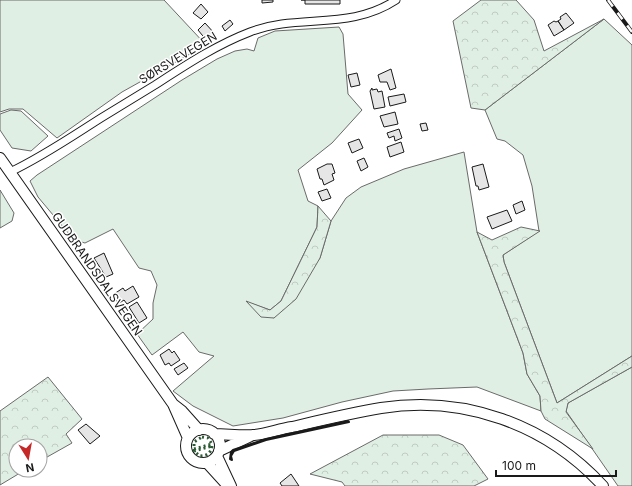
<svg xmlns="http://www.w3.org/2000/svg" width="632" height="486" font-family="Inter,sans-serif">
<style>
.green{fill:#e0efe3;stroke:#6a6a6a}
.forest{fill:url(#forest-crowns);stroke:#6a6a6a}
.building{fill:#e6e6e6;stroke:#1a1a1a}
.lines{fill:none;stroke-linecap:round;stroke-linejoin:round}
.minor-casing{stroke:#1a1a1a;stroke-width:9}
.secondary-casing{stroke:#1a1a1a;stroke-width:12}
.minor{stroke:#fff;stroke-width:7}
.secondary{stroke:#fff;stroke-width:10}
.rail-casing{stroke:#1a1a1a;stroke-width:4}
.rail{stroke:#fff;stroke-width:2.5;stroke-dasharray:8;stroke-linecap:butt}
.hedge{stroke:#2b5a34;stroke-width:3;stroke-dasharray:2 3;stroke-linecap:butt}
.wall{stroke:#1a1a1a;stroke-width:2}
.labels{text-anchor:middle;stroke-width:3;stroke-linejoin:round;paint-order:stroke}
.street-label{font-size:12px;fill:#1a1a1a;stroke:#fff}
</style>
<defs>
<pattern id="forest-crowns" width="20" height="18" patternUnits="userSpaceOnUse"><rect width="20" height="18" fill="#e0efe3"/><path d="M2 6a3 3 0 1 1 6 0M12 15a3 3 0 1 1 6 0" fill="none" stroke="#c0ccc2"/></pattern>
</defs>
<rect width="100%" height="100%" fill="#fff"/>
<path class="green" d="M 0,0 L 164,0 L 206,45 L 122,92 L 57,138 L 23,109 L 9,109 L 0,112 Z
M 604,19 L 632,45 L 632,356 L 557,403 L 504,262 L 503,255 L 539,231 L 532,186 L 523,155 L 505,141 L 497,139 L 485,110 Z
M 339,27 L 343,34 L 348,94 L 362,110 L 332,143 L 298,170 L 308,201 L 318,206 L 317,227 L 281,301 L 270,310 L 247,302 L 274,318 L 320,258 L 331,221 L 346,198 L 361,187 L 404,169 L 464,152 L 477,232 L 523,353 L 527,374 L 540,396 L 541,411 L 477,387 L 428,389 L 393,391 L 342,402 L 283,418 L 233,426 L 193,406 L 173,391 L 214,356 L 199,352 L 183,332 L 152,355 L 137,334 L 153,319 L 153,303 L 157,285 L 151,271 L 139,268 L 113,229 L 85,243 L 74,240 L 38,197 L 30,181 L 37,175 L 182,80 L 217,59 L 235,51 L 247,49 L 254,51 L 258,38 L 275,31 Z
M 11,110 L 21,111 L 48,136 L 31,151 L 12,148 L 0,130 L 0,114 Z
M 0,190 L 14,213 L 12,221 L 0,228 Z
M 632,367 L 632,486 L 618,486 L 566,411 L 568,403 Z"/>
<path class="forest" d="M 481,0 L 516,0 L 534,20 L 544,51 L 604,19 L 485,110 L 471,108 L 453,21 Z
M 318,206 L 331,221 L 320,258 L 296,299 L 274,318 L 261,317 L 246,301 L 270,310 L 281,301 L 317,227 Z
M 521,227 L 540,231 L 503,255 L 504,262 L 557,403 L 632,356 L 632,367 L 568,403 L 566,412 L 593,449 L 545,419 L 541,411 L 540,396 L 527,374 L 523,353 L 477,232 L 492,240 Z
M 48,377 L 82,419 L 66,434 L 72,443 L 40,461 L 40,446 L 16,446 L 16,470 L 25,470 L 0,485 L 0,411 Z
M 383,435 L 439,435 L 463,445 L 488,479 L 474,486 L 345,486 L 342,482 L 310,474 Z"/>
<path class="building" d="M 262,0 L 273,0 L 273,2 L 262,3 Z
M 301,0 L 340,0 L 340,4 L 305,4 L 305,0 Z
M 201,4 L 208,12 L 201,19 L 193,13 Z
M 566,13 L 574,23 L 564,30 L 558,21 L 561,19 L 560,17 Z
M 230,20 L 233,24 L 225,31 L 222,26 Z
M 554,21 L 556,22 L 558,21 L 564,30 L 554,36 L 548,25 Z
M 205,23 L 215,34 L 207,41 L 198,30 Z
M 391,69 L 396,88 L 390,90 L 387,82 L 380,82 L 378,75 Z
M 357,73 L 360,85 L 351,87 L 348,75 Z
M 372,88 L 372,90 L 377,89 L 378,92 L 382,91 L 385,107 L 374,109 L 370,91 Z
M 404,94 L 406,102 L 390,106 L 388,97 Z
M 395,112 L 398,124 L 384,127 L 380,116 Z
M 426,123 L 428,130 L 422,131 L 420,124 Z
M 399,129 L 402,138 L 395,141 L 394,136 L 389,138 L 387,133 Z
M 359,139 L 363,148 L 352,153 L 348,143 Z
M 401,142 L 404,152 L 390,157 L 387,147 Z
M 364,158 L 368,167 L 361,171 L 357,161 Z
M 327,164 L 332,164 L 335,173 L 332,174 L 334,180 L 324,185 L 322,179 L 320,179 L 317,169 Z
M 483,164 L 489,187 L 479,190 L 478,186 L 476,186 L 472,167 Z
M 327,189 L 331,198 L 322,201 L 318,192 Z
M 522,201 L 525,210 L 516,214 L 513,205 Z
M 507,210 L 512,221 L 492,229 L 487,217 Z
M 104,253 L 113,274 L 106,277 L 94,258 Z
M 133,286 L 139,297 L 127,304 L 124,300 L 118,304 L 114,294 L 123,288 L 125,291 Z
M 137,302 L 147,318 L 139,323 L 129,307 Z
M 169,349 L 172,353 L 174,351 L 180,360 L 171,366 L 169,363 L 165,365 L 160,355 Z
M 184,363 L 188,368 L 178,375 L 174,369 Z
M 86,424 L 100,436 L 90,444 L 78,430 Z
M 291,474 L 299,486 L 282,486 L 280,483 Z"/>
<g class="lines">
<defs>
<path id="minor" d="M 10,172 C 42,157 71,137 101,118 C 119,107 137,96 155,85 C 186,65 216,45 250,32 C 299,13 349,31 396,0"/>
<path id="secondary" d="M 0,158 L 173,404 L 182,411 L 199,430
M 173,404 L 188,438
M186 446a17 17 0 1 1 34 0a17 17 0 1 1-34 0Z
M 214,434 C 227,434 241,436 254,435 C 266,434 279,429 292,427 C 322,420 351,413 381,408 C 464,395 546,424 603,486
M 219,451 L 253,435
M 217,456 L 231,486
M 207,463 L 228,486"/>
</defs>
<use href="#minor" class="minor-casing"/>
<use href="#secondary" class="secondary-casing"/>
<use href="#minor" class="minor"/>
<use href="#secondary" class="secondary"/>
<defs>
<path id="rail" d="M 608,0 L 632,32"/>
</defs>
<use href="#rail" class="rail-casing"/>
<use href="#rail" class="rail"/>
<path class="hedge" d="M 202,437 L 208,438 L 212,444 L 194,449 L 194,442 Z
M 212,446 C 211,453 207,456 200,456 L 194,451 Z"/>
<path class="wall" d="M 348,421 L 349,422 L 266,440 L 234,451 L 231,456 L 232,460 L 230,459 L 231,452 L 233,450 L 266,439 Z"/>
</g>
<g class="labels">
<g class="street-label">
<text transform="translate(178 58) rotate(-31)" y="4">SØRSVEVEGEN</text>
<text transform="translate(97 274) rotate(55)" y="4">GUDBRANDSDALSVEGEN</text>
</g>
</g>
<g transform="translate(28 458) rotate(169)"><circle r="19" fill="#ffffff" stroke="#a3a3a3"/>
<path d="M0-3L7 15L0 10L-7 15Z" fill="#c62828"/>
<text y="-6" font-size="11" font-weight="bold" text-anchor="middle" fill="#1a1a1a">N</text>
</g>
<path d="M496 470v6h120v-6" fill="none" stroke="#1a1a1a" stroke-width="2"/>
<text x="502" y="470" font-size="12" fill="#1a1a1a" stroke="#ffffff" stroke-width="3" paint-order="stroke">100 m</text>
</svg>
